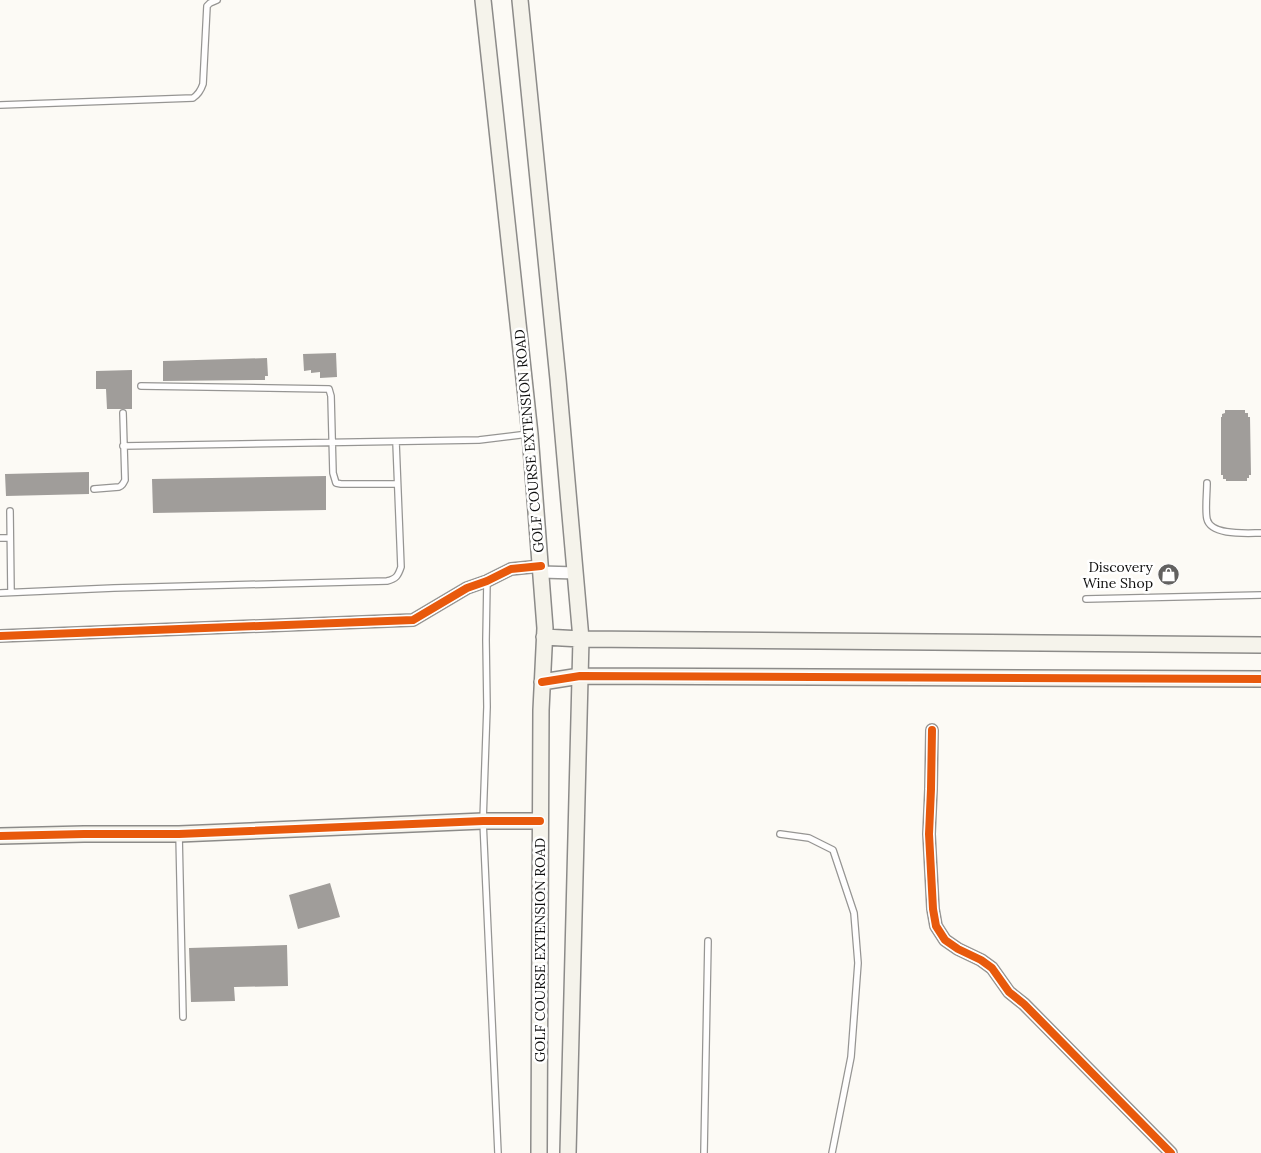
<svg xmlns="http://www.w3.org/2000/svg" width="1261" height="1153" font-family="Lora,serif">
<style>
.building{fill:#a09d9a}
.lines{fill:none;stroke-linecap:round;stroke-linejoin:round}
.lane-casing{stroke:#969593;stroke-width:8}
.street-casing{stroke:#969593;stroke-width:14}
.secondary-casing{stroke:#8c8b89;stroke-width:18}
.lane{stroke:#fffefe;stroke-width:5.5}
.street{stroke:#fffefe;stroke-width:11}
.secondary{stroke:#f5f3eb;stroke-width:15}
.cycleway-casing{stroke:#fff;stroke-width:11}
.cycleway{stroke:#e8590c;stroke-width:8}
.labels{text-anchor:middle;stroke-width:5;stroke-linejoin:round;paint-order:stroke}
.street-label{font-size:14px;fill:#0f0f0f;stroke:#fff}
.poi-label{font-size:14px;fill:#0f0f0f;stroke:#fff;text-anchor:end}
</style>
<rect width="100%" height="100%" fill="#fcfaf5"/>
<path class="building" d="M 336,353 L 337,377 L 320,378 L 320,372 L 311,373 L 311,370 L 304,371 L 303,354 Z
M 267,358 L 268,376 L 265,376 L 265,380 L 163,381 L 163,361 Z
M 132,370 L 132,409 L 107,409 L 106,389 L 96,389 L 96,371 Z
M 1225,410 L 1245,410 L 1245,413 L 1248,413 L 1248,417 L 1250,417 L 1251,475 L 1249,475 L 1249,478 L 1247,478 L 1247,481 L 1226,481 L 1226,479 L 1223,479 L 1223,475 L 1221,475 L 1221,417 L 1222,417 L 1222,414 L 1225,413 Z
M 89,472 L 89,494 L 6,496 L 5,474 Z
M 326,476 L 326,510 L 153,513 L 152,479 Z
M 330,883 L 340,917 L 298,929 L 289,895 Z
M 287,945 L 288,986 L 234,987 L 235,1001 L 191,1002 L 189,948 Z"/>
<g class="lines">
<defs>
<path id="lane" d="M 0,105 L 193,98 C 199,94 201,90 203,84 L 207,6 L 210,3 L 217,0
M 141,386 L 329,389 L 331,396 L 333,473 L 336,483 L 341,484 L 397,484
M 123,446 L 479,440 L 528,434
M 1207,483 C 1207,493 1205,510 1207,519 C 1211,536 1247,533 1261,533
M 94,489 L 119,487 C 122,486 123,484 125,480 L 123,413
M 10,511 L 11,592
M 0,538 L 10,538
M 487,581 L 486,640 L 487,707 L 483,821 L 498,1153
M 0,593 L 114,588 L 387,581 C 396,579 398,576 401,567 L 396,442
M 1086,599 L 1261,595
M 179,834 L 183,1017
M 780,834 L 809,838 L 833,850 L 854,913 L 858,963 L 851,1057 L 832,1153
M 704,1153 L 708,941"/>
<path id="street" d="M 541,572 L 576,573
M 0,636 L 413,620 L 467,588 L 487,581 L 511,569 L 541,566
M 932,730 L 931,789 L 929,834 L 933,909 L 936,926 L 945,940 L 958,949 L 981,960 L 992,968 L 1009,992 L 1024,1004 L 1171,1153"/>
<path id="secondary" d="M 483,0 L 530,434 L 545,628 L 541,710 L 539,1153
M 520,0 L 558,379 L 581,639 L 568,1153
M 544,637 L 581,639 L 1261,645
M 542,682 L 580,676 L 1261,679
M 0,836 L 84,834 L 179,834 L 483,821 L 540,821"/>
</defs>
<use href="#lane" class="lane-casing"/>
<use href="#street" class="street-casing"/>
<use href="#secondary" class="secondary-casing"/>
<use href="#lane" class="lane"/>
<use href="#street" class="street"/>
<use href="#secondary" class="secondary"/>
<defs>
<path id="cycleway" d="M 0,636 L 413,620 L 467,588 L 487,581 L 511,569 L 541,566
M 542,682 L 580,676 L 1261,679
M 932,730 L 931,789 L 929,834 L 933,909 L 936,926 L 945,940 L 958,949 L 981,960 L 992,968 L 1009,992 L 1024,1004 L 1171,1153
M 0,836 L 84,834 L 179,834 L 483,821 L 540,821"/>
</defs>
<use href="#cycleway" class="cycleway-casing"/>
<use href="#cycleway" class="cycleway"/>
</g>
<defs>
<symbol id="shop-disc" viewBox="-11 -11 22 22"><circle r="9.5" fill="#626160" stroke="#fff"/><path d="M-5-2.5h2.3a2.7 3.5 0 0 1 5.4 0H5L5.5 6h-11ZM-1.5-2.5h3a1.5 2.3 0 0 0-3 0Z" fill="#fff"/></symbol>
</defs>
<g fill-rule="evenodd">
<use href="#shop-disc" x="1156" y="562" width="25" height="25"/>
</g>
<g class="labels">
<g class="street-label">
<text transform="translate(529 441) rotate(-95)" y="5">GOLF COURSE EXTENSION ROAD</text>
<text transform="translate(540 950) rotate(-90)" y="5">GOLF COURSE EXTENSION ROAD</text>
</g>
<g class="poi-label">
<text x="1153" y="572">Discovery<tspan x="1153" dy="16">Wine Shop</tspan></text>
</g>
</g>
</svg>
